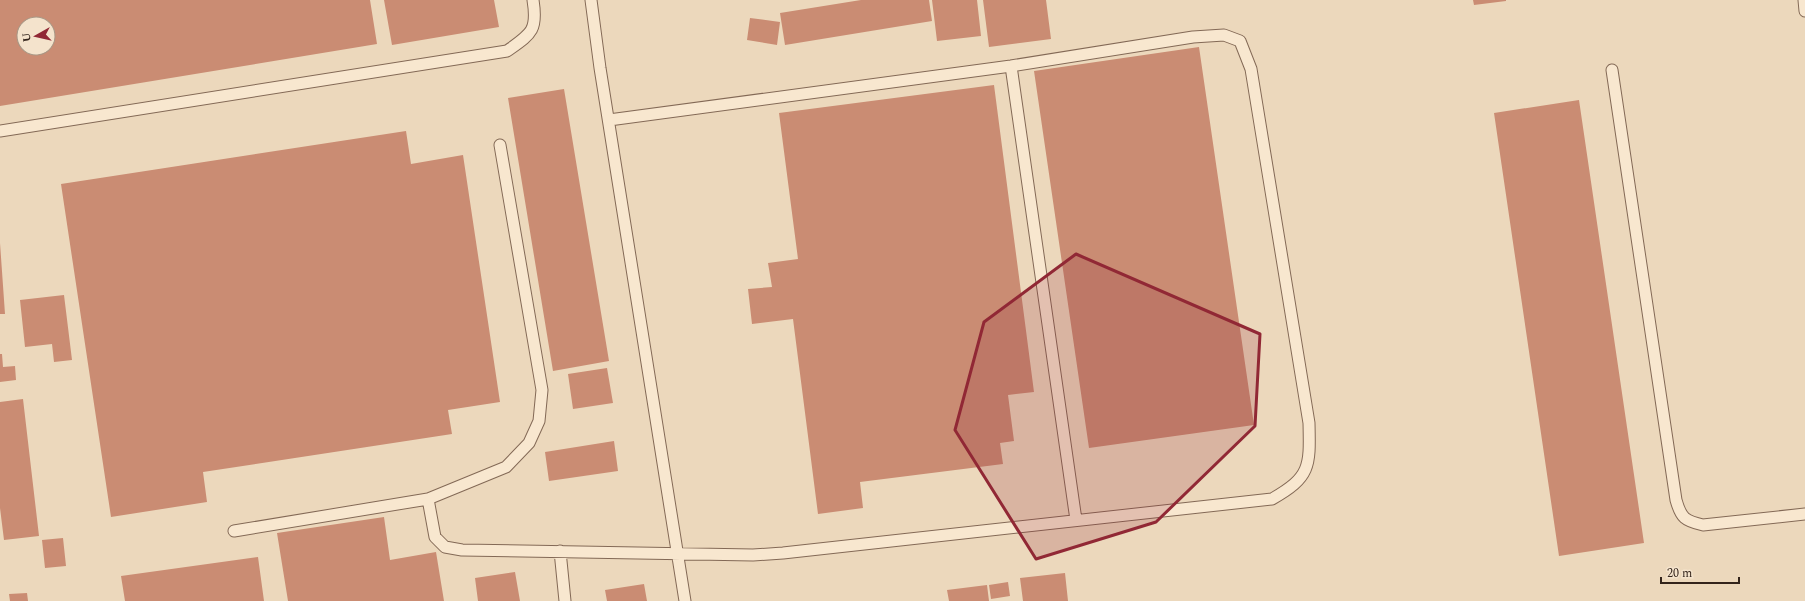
<svg xmlns="http://www.w3.org/2000/svg" width="1805" height="601" font-family="Spectral,serif">
<style>
.building{fill:#ca8c73;fill-rule:evenodd}
.lines{fill:none;stroke-linecap:round;stroke-linejoin:round}
.service-casing{stroke:#836956;stroke-width:13}
.service{stroke:#f8e7cf;stroke-width:11}
.marked{fill:#912835;fill-opacity:0.2;stroke:#912835;stroke-width:3;stroke-linejoin:round}
</style>
<rect width="100%" height="100%" fill="#ecd8bc"/>
<path class="building" d="M 0,0 L 370,0 L 377,44 L 0,106 ZM 24,24 L 48,24 L 48,48 L 24,48 Z
M 384,0 L 494,0 L 499,27 L 392,45 Z
M 861,0 L 929,0 L 932,21 L 785,45 L 780,13 Z
M 932,0 L 977,0 L 981,36 L 937,41 Z
M 983,0 L 1046,0 L 1051,39 L 989,47 Z
M 1473,0 L 1506,0 L 1506,1 L 1474,5 Z
M 750,18 L 780,22 L 777,45 L 747,40 Z
M 1199,47 L 1254,425 L 1089,448 L 1034,71 Z
M 994,85 L 1034,392 L 1008,395 L 1014,441 L 1000,443 L 1003,464 L 860,482 L 863,508 L 818,514 L 793,319 L 752,324 L 748,289 L 772,287 L 768,263 L 798,259 L 779,113 Z
M 564,89 L 609,361 L 553,371 L 508,98 Z
M 1579,100 L 1644,543 L 1559,556 L 1494,113 Z
M 406,131 L 411,164 L 463,155 L 500,402 L 448,410 L 452,434 L 203,472 L 207,502 L 111,517 L 61,184 Z
M 0,243 L 5,314 L 0,314 Z
M 64,295 L 72,360 L 54,362 L 52,344 L 25,347 L 20,300 Z
M 0,354 L 2,354 L 3,367 L 15,366 L 16,380 L 0,382 Z
M 607,368 L 613,403 L 573,409 L 568,374 Z
M 23,399 L 39,536 L 4,540 L 0,508 L 0,402 Z
M 614,441 L 618,471 L 549,481 L 545,452 Z
M 384,517 L 390,560 L 436,552 L 444,601 L 288,601 L 277,533 Z
M 63,538 L 66,566 L 45,568 L 42,540 Z
M 258,557 L 264,601 L 125,601 L 121,576 Z
M 515,572 L 520,601 L 478,601 L 475,578 Z
M 1065,573 L 1068,601 L 1023,601 L 1020,578 Z
M 1008,582 L 1010,596 L 991,599 L 989,585 Z
M 644,584 L 647,601 L 607,601 L 605,590 Z
M 987,585 L 989,601 L 949,601 L 947,590 Z
M 27,593 L 28,601 L 10,601 L 9,594 Z"/>
<g class="lines">
<defs>
<path id="service" d="M 591,0 L 600,68 L 685,601
M 1804,0 L 1805,11
M 1011,66 L 1076,520
M 1612,70 L 1676,500 C 1681,518 1685,521 1703,525 L 1805,514
M 0,131 L 507,51 C 531,34 538,31 533,0
M 428,499 L 506,467 L 529,443 L 539,421 L 542,390 L 500,145
M 234,531 L 428,499 L 435,537 L 445,547 L 462,550 L 753,555 L 783,553 L 1272,499 C 1311,477 1310,466 1309,423 L 1251,69 L 1240,41 L 1224,35 L 1193,37 L 1011,66 L 609,120
M 560,551 L 565,601"/>
</defs>
<use href="#service" class="service-casing"/>
<use href="#service" class="service"/>
</g>
<path class="marked" d="M 1076,254 L 1260,334 L 1255,426 L 1156,522 L 1036,559 L 955,430 L 984,322 Z"/>
<g transform="translate(36 36) rotate(262)"><circle r="19" fill="#f4e3cc" stroke="#a79785"/>
<path d="M0-3L7 15L0 10L-7 15Z" fill="#912835"/>
<text y="-6" font-size="11" font-weight="bold" text-anchor="middle" fill="#33241b">U</text>
</g>
<path d="M1661 577v6h78v-6" fill="none" stroke="#33241b" stroke-width="2"/>
<text x="1667" y="577" font-size="12" fill="#33241b" stroke="#f4e3cc" stroke-width="3" paint-order="stroke">20 m</text>
</svg>
